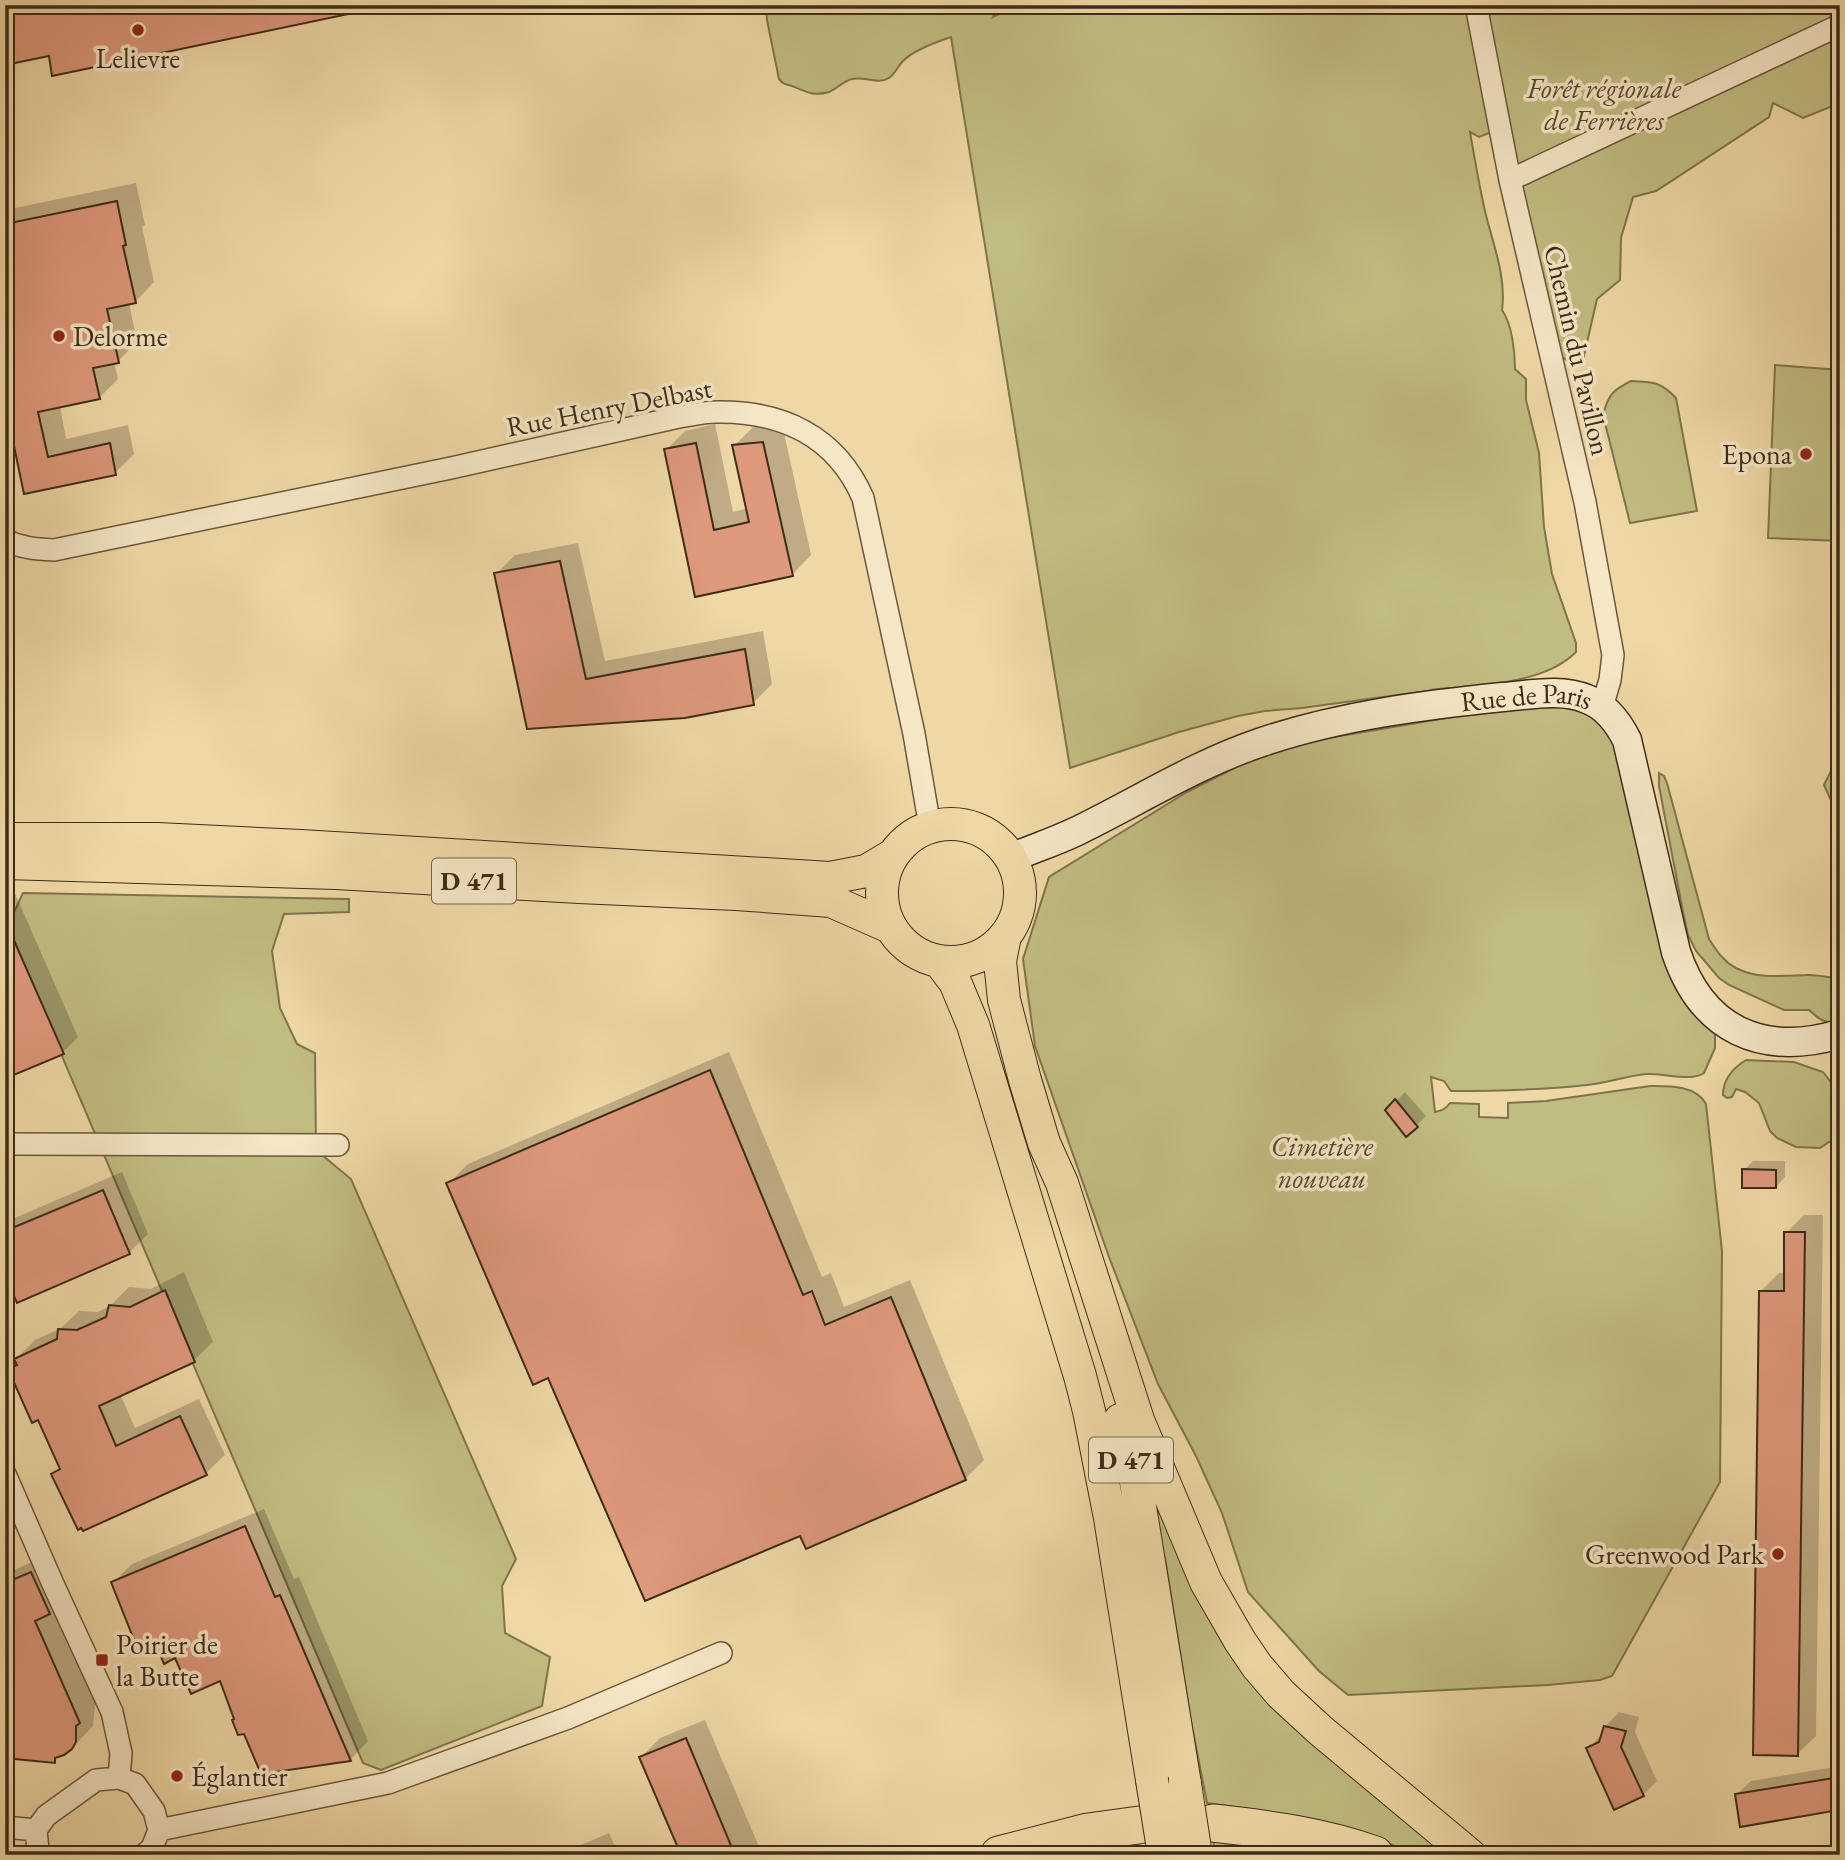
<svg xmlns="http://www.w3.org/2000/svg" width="1845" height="1860" font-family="'EB Garamond',serif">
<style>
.green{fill:#c1bc81;stroke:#7f744c;stroke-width:2}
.shadow{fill:#0003}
.building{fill:#de987c;stroke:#3d2c18;stroke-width:2}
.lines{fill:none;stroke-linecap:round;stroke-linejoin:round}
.street-casing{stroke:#6a573c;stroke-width:24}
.secondary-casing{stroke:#3d2c18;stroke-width:31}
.primary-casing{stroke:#3d2c18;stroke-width:34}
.highway-casing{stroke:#3d2c18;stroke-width:39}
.street{stroke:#f5e6c5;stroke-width:21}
.secondary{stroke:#f5e6c5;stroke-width:28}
.primary{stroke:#efd8a6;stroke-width:32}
.highway{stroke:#efd8a6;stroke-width:37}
.primary-bridge-casing{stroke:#3d2c18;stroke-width:34;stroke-linecap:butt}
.primary-bridge{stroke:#efd8a6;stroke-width:32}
.poi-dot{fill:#8f2418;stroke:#f5e6c5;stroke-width:2.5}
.labels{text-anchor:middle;stroke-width:7;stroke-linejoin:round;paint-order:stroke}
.shield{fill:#f5e6c5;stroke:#74644c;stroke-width:2}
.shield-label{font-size:26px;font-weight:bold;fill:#3d2c18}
.poi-label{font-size:28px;fill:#3d2c18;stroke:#f5e6c5;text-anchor:start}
.park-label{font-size:28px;font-style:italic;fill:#57492d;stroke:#f5e6c5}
.street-label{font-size:28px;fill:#3d2c18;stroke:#f5e6c5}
</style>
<rect width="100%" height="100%" fill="#efd8a6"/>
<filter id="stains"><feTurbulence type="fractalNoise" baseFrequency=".00286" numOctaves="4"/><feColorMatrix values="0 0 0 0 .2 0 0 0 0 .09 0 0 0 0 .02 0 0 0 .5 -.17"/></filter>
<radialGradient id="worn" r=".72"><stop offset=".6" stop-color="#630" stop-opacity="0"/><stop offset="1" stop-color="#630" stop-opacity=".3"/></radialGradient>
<path class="green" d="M 766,5 L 928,5 L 932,9 L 938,10 L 954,5 L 992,5 L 995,12 L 993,17 L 1019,5 L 1840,5 L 1840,103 L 1803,118 L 1773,103 L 1769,117 L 1656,191 L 1633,197 L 1621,238 L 1620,280 L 1597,299 L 1583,360 L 1567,360 L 1547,350 L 1494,131 L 1479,137 L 1470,132 C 1474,155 1478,179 1483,202 C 1490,238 1507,273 1502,310 C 1512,324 1515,352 1515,369 L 1526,379 L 1526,400 L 1539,453 L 1544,527 L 1552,574 L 1576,643 L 1576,652 C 1550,678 1507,682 1472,687 C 1455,689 1444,687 1427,691 L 1302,708 L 1265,711 L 1238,716 L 1179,732 L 1070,768 L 951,37 C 936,42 914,50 903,61 C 898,66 895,74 889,78 C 878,85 864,76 852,79 C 843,81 837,89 829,92 C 812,97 806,91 792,86 C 785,84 784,85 779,79 L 767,20 Z
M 1775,365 L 1840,370 L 1840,541 L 1768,538 Z
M 1631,381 C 1652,382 1660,381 1676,398 L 1697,511 L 1630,523 L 1603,415 C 1608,395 1613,390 1631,381 Z
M 1561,704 L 1591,714 L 1612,734 L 1715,1035 L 1715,1048 L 1704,1073 C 1692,1082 1663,1073 1646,1074 C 1626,1076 1607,1083 1587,1085 C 1541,1090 1497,1091 1451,1091 L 1444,1081 L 1431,1077 L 1435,1112 C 1442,1111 1446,1109 1450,1103 L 1479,1104 L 1479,1117 L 1508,1118 L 1508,1103 L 1546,1101 L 1650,1086 C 1669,1086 1696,1085 1706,1104 L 1722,1251 L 1720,1482 L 1612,1676 L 1600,1680 L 1548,1685 L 1348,1695 L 1319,1671 L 1248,1592 L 1222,1513 L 1196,1456 L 1158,1384 L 1109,1257 L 1035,1046 L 1023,959 L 1049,877 L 1187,792 L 1244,763 L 1304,742 L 1518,706 Z
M 1840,762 L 1840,820 L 1824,785 L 1834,765 Z
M 1659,773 L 1664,776 L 1667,783 L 1709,939 C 1713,945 1717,952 1722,957 C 1743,981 1777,976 1806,975 C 1817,974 1829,978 1840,978 L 1840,1021 C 1824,1024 1820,1020 1809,1010 L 1784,1010 L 1729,985 L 1719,978 L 1696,951 L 1688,935 L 1683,912 L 1659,786 Z
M 23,893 L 349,899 L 349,912 L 284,914 L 272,951 L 280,1008 L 297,1044 L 315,1053 L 316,1150 L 351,1179 L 516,1559 L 502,1586 L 505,1633 L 550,1657 L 542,1706 L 381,1770 L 363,1763 L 7,927 Z
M 1746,1060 L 1794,1062 L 1823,1072 L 1840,1094 L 1840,1128 L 1832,1140 L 1820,1148 L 1796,1147 L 1777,1138 L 1770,1131 L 1759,1103 L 1745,1092 L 1736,1089 L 1732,1097 L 1727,1098 L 1723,1095 C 1723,1080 1733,1068 1746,1060 Z
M 1143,1461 L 1209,1601 L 1452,1855 L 1419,1855 L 1357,1832 L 1255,1810 L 1207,1803 L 1191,1721 L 1166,1564 Z
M 1213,1836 L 1334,1855 L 1215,1855 Z"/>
<path class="shadow" d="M 5,5 L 383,5 L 54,74 L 50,53 Z
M 136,183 L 145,225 L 142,227 L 154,282 L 135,302 L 129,303 L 137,342 L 118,361 L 114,362 L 118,379 L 99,398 L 60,406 L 66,439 L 128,425 L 134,454 L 115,473 L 26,492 L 5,395 L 5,210 Z
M 715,424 L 733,512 L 748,508 L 734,446 L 753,427 L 782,424 L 811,555 L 792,575 L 696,595 L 666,450 L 685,431 Z
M 578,543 L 605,661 L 763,631 L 772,684 L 753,703 L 528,727 L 496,574 L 515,555 Z
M 5,882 L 10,882 L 78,1037 L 63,1052 L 5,1063 Z
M 729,1052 L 822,1277 L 831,1273 L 844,1307 L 910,1280 L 984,1460 L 965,1479 L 801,1534 L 548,1376 L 449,1183 L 468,1164 Z
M 1405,1092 L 1426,1116 L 1417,1125 L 1387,1110 Z
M 1753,1161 L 1785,1161 L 1785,1177 L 1776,1187 L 1744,1170 Z
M 122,1172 L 148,1234 L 129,1253 L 5,1271 L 5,1225 L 10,1220 Z
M 1804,1215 L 1823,1215 L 1816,1736 L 1797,1754 L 1761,1291 L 1779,1273 L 1786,1273 L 1786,1233 Z
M 184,1272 L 213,1342 L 194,1360 L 120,1394 L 135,1428 L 199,1399 L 225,1455 L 206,1473 L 54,1474 L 61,1466 L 39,1417 L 10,1369 L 17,1362 L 16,1359 L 35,1340 L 61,1328 L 79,1311 L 98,1312 L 110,1306 L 129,1287 L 151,1289 Z
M 5,1501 L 17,1527 L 5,1538 Z
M 264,1509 L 294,1579 L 299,1577 L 368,1741 L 350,1760 L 245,1732 L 236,1718 L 221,1679 L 158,1645 L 113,1583 L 132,1564 Z
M 50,1554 L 98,1702 L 95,1706 L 93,1726 L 69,1751 L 62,1753 L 54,1761 L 5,1756 L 5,1574 Z
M 1619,1712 L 1639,1717 L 1635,1732 L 1657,1781 L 1643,1795 L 1588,1749 L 1602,1734 L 1605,1727 Z
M 705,1720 L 760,1849 L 754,1855 L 683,1855 L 641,1757 L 660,1738 Z
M 1840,1766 L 1839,1809 L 1736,1795 L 1751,1781 Z
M 609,1833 L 619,1855 L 558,1855 Z"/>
<path class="building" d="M 5,5 L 358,5 L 358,12 L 52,76 L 49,56 L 5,65 Z
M 117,201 L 126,245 L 123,246 L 136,303 L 107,309 L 119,363 L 93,368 L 100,399 L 38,412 L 48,457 L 110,443 L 116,475 L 24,494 L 5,403 L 5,224 Z
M 763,442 L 793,576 L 695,597 L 664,449 L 696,443 L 714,530 L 749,522 L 732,445 Z
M 560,561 L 586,679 L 745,649 L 754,705 L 685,718 L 527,729 L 494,573 Z
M 5,920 L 64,1054 L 9,1077 L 5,1068 Z
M 710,1070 L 803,1295 L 812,1291 L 825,1325 L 891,1297 L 966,1480 L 806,1549 L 800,1536 L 645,1601 L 548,1378 L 533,1385 L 446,1183 Z
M 1395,1099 L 1418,1127 L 1406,1137 L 1385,1110 Z
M 1742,1169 L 1776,1170 L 1776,1188 L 1742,1188 Z
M 103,1190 L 130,1254 L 17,1303 L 5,1276 L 5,1231 Z
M 1784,1232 L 1805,1232 L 1798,1756 L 1753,1755 L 1759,1291 L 1784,1291 Z
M 165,1290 L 195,1362 L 99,1406 L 116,1446 L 180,1416 L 207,1475 L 83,1531 L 81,1528 L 78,1530 L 51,1474 L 60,1469 L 38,1420 L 32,1423 L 8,1369 L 17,1365 L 14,1359 L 57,1339 L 58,1329 L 77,1330 L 106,1317 L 109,1305 L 130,1307 Z
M 245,1526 L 275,1597 L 280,1595 L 351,1761 L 261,1774 L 244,1734 L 238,1735 L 232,1720 L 234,1719 L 220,1681 L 191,1694 L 175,1658 L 164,1664 L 157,1647 L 140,1655 L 111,1582 Z
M 31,1572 L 50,1614 L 35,1621 L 80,1723 L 76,1726 L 76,1742 L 72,1749 L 64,1755 L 55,1758 L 55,1763 L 5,1758 L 5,1583 Z
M 1604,1726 L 1626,1731 L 1621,1747 L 1644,1796 L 1614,1810 L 1586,1748 L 1599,1742 Z
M 686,1738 L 735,1855 L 681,1855 L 639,1757 Z
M 1834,1778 L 1839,1810 L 1740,1827 L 1735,1794 Z"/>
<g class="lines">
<defs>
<path id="street" d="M 1476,5 L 1510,180 L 1585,502 L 1613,655 L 1610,680 L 1602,707
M 1510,180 L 1840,25
M 5,540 C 21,548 36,549 54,550 L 451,468 L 679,417 C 691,415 704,412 717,412 C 782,411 836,436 863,498 L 914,734 L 930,827
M 5,1144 L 338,1145
M 5,1474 L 53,1584 L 112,1712 L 121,1753 L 119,1778
M 5,1827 L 36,1830
M 159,1830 L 388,1783 L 568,1718 L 721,1653
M 42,1855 L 38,1850 L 36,1830 L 46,1816 L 96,1780 L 119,1778 L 135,1784 L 154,1811 L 159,1830 L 152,1848 L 144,1855"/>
<g id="secondary">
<path id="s1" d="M 1011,858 C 1032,849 1054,842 1075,832 C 1137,802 1196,764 1262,742 C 1339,716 1423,705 1503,697 C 1530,695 1561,688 1587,699 C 1606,706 1618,722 1627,740 L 1676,952 C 1702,1030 1762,1057 1840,1034"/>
</g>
<path id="primary" d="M882 893a69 69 0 1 1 138 0a69 69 0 1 1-138 0Z
M 5,839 L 157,839 L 301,846 L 830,878 L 866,871 L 893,855
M 5,863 L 336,873 L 579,887 L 736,894 L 831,901 L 890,927
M 1005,936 L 1000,961 L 1004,1000 L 1025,1080 L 1044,1143 L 1062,1183 L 1138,1420 L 1206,1582 L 1240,1641 L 1257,1666 L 1281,1694 L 1320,1730 L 1470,1855
M 939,961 L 955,982 L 973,1025 L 1080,1376 L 1089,1411 L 1110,1518 L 1152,1780
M 1120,1420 L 1135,1476 L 1185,1784"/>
<path id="highway" d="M 1213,1823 C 1268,1829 1323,1836 1375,1855
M 999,1855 L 1088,1832 L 1139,1825"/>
</defs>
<use href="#street" class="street-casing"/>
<use href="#secondary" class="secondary-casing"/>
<use href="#primary" class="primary-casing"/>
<use href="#highway" class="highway-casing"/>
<use href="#street" class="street"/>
<use href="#secondary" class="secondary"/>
<use href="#primary" class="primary"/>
<use href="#highway" class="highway"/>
<defs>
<path id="primary-bridge" d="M 1152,1780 L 1164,1855
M 1185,1784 L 1196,1855"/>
</defs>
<use href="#primary-bridge" class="primary-bridge-casing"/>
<use href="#primary-bridge" class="primary-bridge"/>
</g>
<g class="poi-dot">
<circle cx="138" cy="30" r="7"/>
<circle cx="59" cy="336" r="7"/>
<circle cx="1806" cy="454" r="7"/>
<circle cx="1778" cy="1554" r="7"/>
<rect x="95" y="1653" width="14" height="14" rx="3.5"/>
<circle cx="177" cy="1776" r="7"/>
</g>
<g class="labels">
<g class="shield">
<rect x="432" y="858.5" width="84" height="45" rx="5"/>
<rect x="1089" y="1437.5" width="84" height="45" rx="5"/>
</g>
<g class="shield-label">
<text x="474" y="890">D 471</text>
<text x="1131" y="1469">D 471</text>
</g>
<g class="poi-label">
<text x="138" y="68" text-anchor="middle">Lelievre</text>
<text x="73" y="346">Delorme</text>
<text x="1792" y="464" text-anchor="end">Epona</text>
<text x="1764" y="1564" text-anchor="end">Greenwood Park</text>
<text x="116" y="1654">Poirier de<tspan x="116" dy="32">la Butte</tspan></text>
<text x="191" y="1786">Églantier</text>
</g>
<g class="park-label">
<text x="1604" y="98">Forêt régionale<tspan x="1604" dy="32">de Ferrières</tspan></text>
<text x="1322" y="1156">Cimetière<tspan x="1322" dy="32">nouveau</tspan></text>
</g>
<g class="street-label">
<text transform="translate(1578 350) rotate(77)" y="10">Chemin du Pavillon</text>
<text transform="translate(609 407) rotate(-11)" y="10">Rue Henry Delbast</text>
<text dy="10" stroke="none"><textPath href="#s1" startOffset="546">Rue de Paris</textPath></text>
</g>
</g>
<rect width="1845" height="1860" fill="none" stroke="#efd8a6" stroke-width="28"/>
<rect x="7" y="7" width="1831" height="1846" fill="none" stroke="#3d2c18" stroke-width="3.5"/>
<rect x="14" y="14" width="1817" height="1832" fill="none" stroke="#3d2c18" stroke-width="2"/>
<rect width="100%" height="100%" filter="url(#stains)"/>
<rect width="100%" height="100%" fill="url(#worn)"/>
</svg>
